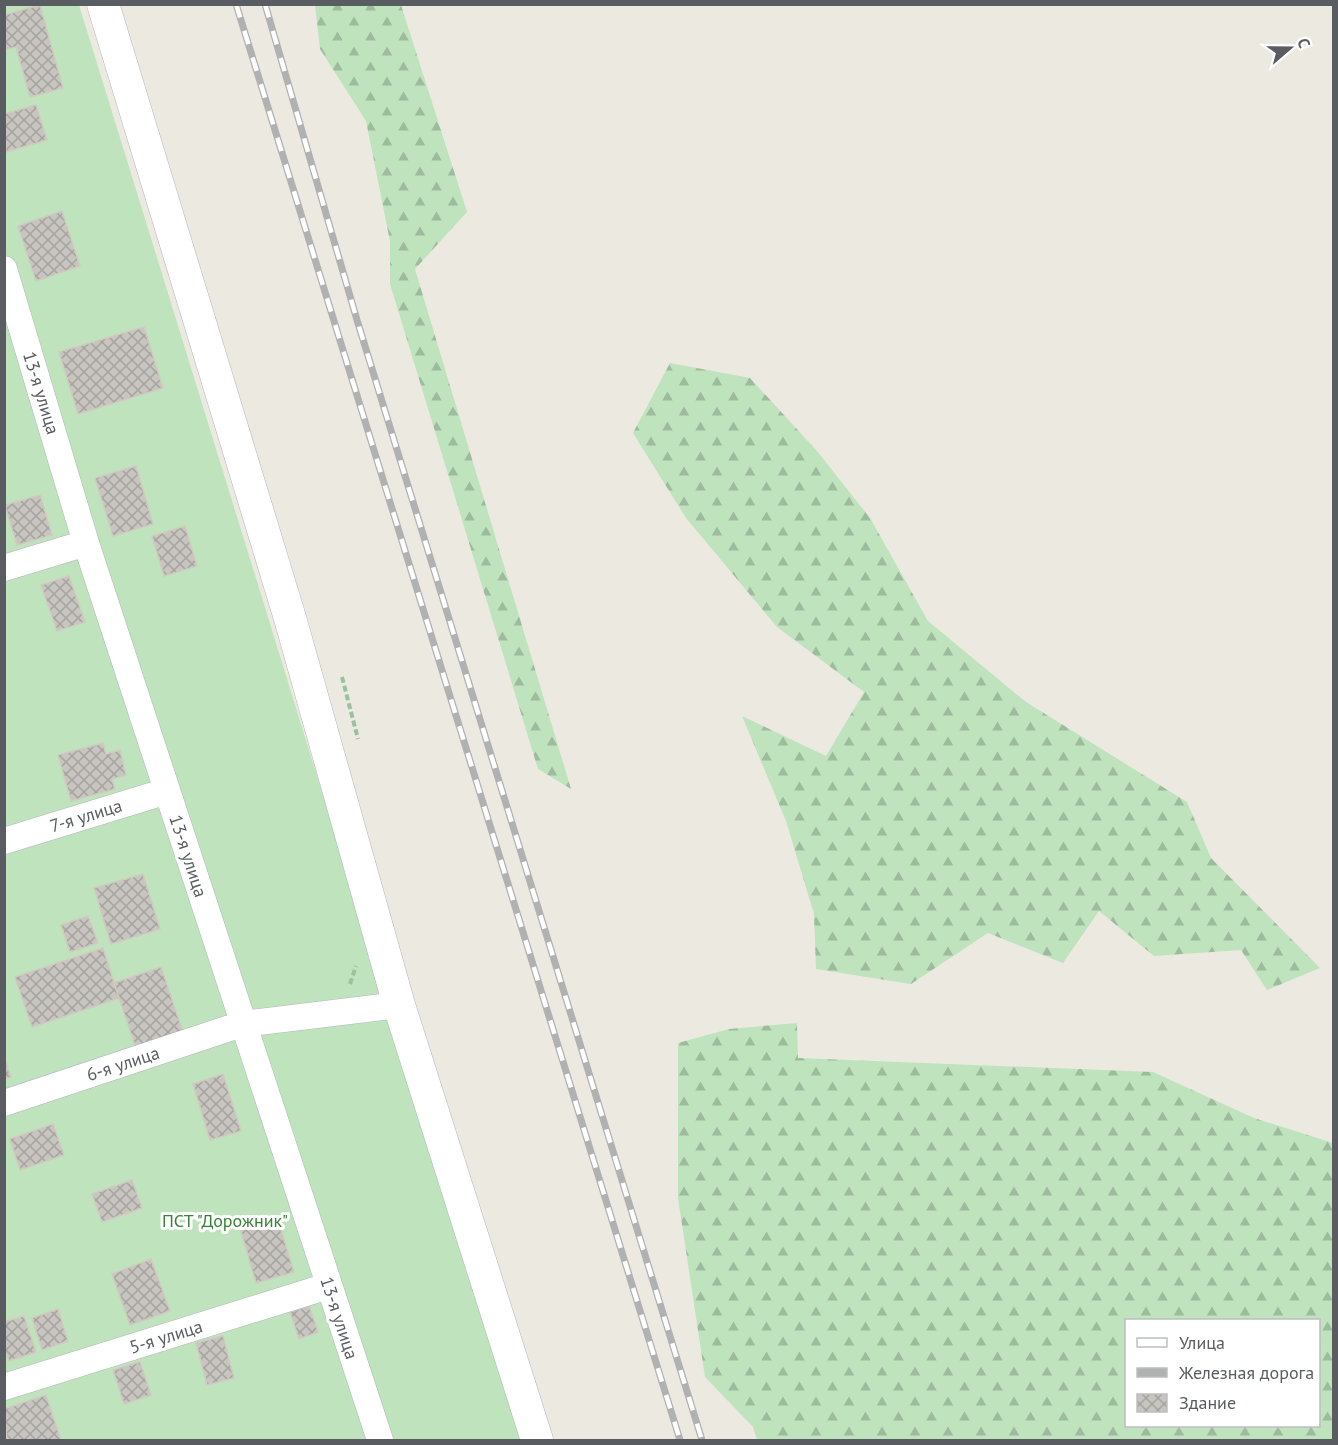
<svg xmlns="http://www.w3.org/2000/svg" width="1338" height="1445" font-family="'PT Sans',sans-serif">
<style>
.forest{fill:url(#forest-firs);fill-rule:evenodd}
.garden{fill:#bfe3bd}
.building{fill:url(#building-cross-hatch);stroke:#d0cabf;stroke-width:1.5}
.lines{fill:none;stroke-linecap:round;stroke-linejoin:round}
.minor-casing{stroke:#b3b7bb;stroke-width:27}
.tertiary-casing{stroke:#b3b7bb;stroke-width:33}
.path{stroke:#97c3a1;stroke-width:4;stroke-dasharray:6 3;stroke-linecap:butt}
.minor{stroke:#fff;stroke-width:26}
.tertiary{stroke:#fff;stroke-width:32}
.rail-casing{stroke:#b0b1b1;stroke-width:7}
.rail{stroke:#fff;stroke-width:4.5;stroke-dasharray:14;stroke-linecap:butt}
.labels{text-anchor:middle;stroke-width:6;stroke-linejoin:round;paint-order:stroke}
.street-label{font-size:18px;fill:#595d61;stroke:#fff}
.park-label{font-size:18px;fill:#388237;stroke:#fff}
</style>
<defs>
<pattern id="forest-firs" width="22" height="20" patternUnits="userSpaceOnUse" patternTransform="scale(1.5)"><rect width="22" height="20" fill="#bfe3bd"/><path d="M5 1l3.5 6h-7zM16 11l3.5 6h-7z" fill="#9ebb9d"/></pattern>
<pattern id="building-cross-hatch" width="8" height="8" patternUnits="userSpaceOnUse" patternTransform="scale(1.5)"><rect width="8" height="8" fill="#c8c5c0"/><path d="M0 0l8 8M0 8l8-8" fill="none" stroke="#a5a39f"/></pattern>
</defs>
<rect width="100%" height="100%" fill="#ece9e1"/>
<path class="forest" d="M 315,5 L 401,5 L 467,212 L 415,269 L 571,789 L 538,769 L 390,284 L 390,241 L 366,121 L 320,49 Z
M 670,363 L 750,378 L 817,451 L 870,518 L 928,621 L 1026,702 L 1187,802 L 1211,858 L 1320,968 L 1267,990 L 1241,950 L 1154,956 L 1099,911 L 1063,963 L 988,933 L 911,984 L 816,969 L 814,914 L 786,821 L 742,716 L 826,756 L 864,692 L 777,627 L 686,518 L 633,433 Z
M 797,1023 L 798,1058 L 1153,1072 L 1254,1118 L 1333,1143 L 1333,1440 L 757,1440 L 753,1427 L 705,1377 L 678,1198 L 678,1043 L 729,1029 ZM 1126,1320 L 1318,1320 L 1318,1426 L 1126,1426 Z"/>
<path class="garden" d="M 5,5 L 79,5 L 522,1440 L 5,1440 Z"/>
<path class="building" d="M 40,5 L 63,88 L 30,97 L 16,47 L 4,50 L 4,15 Z
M 36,105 L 47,140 L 6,152 L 4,114 Z
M 62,211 L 80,266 L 36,281 L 18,226 Z
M 144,327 L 163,388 L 78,414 L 59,352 Z
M 136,466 L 153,524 L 113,536 L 95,478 Z
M 40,495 L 52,535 L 17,545 L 5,505 Z
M 185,526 L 197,566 L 164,576 L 152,536 Z
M 69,576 L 85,622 L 57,631 L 41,585 Z
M 103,743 L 106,754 L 120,750 L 126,775 L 112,779 L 115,789 L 71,801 L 58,755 Z
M 143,874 L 160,929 L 111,944 L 94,888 Z
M 88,916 L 98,943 L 70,952 L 61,925 Z
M 103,948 L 119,998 L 32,1027 L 15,977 Z
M 161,967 L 184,1035 L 137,1051 L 114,983 Z
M 4,1057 L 11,1077 L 4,1079 Z
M 223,1074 L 241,1131 L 210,1140 L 193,1084 Z
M 53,1124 L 64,1155 L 20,1170 L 10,1139 Z
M 132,1180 L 142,1208 L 102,1222 L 92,1194 Z
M 277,1217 L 294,1272 L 256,1283 L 240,1228 Z
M 151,1259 L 170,1311 L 130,1325 L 112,1274 Z
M 309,1306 L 318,1332 L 299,1339 L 290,1312 Z
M 58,1309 L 68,1341 L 42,1350 L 32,1318 Z
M 24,1316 L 36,1352 L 9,1361 L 4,1348 L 4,1322 Z
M 223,1336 L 234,1378 L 207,1385 L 196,1343 Z
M 140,1362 L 151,1395 L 124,1404 L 113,1370 Z
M 46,1395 L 61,1440 L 7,1440 L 4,1409 Z"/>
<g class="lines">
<defs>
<path id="minor" d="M 4,269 L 86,543 L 380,1440
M 4,568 L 86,543
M 4,841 L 167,791
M 4,1103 L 242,1024 L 399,1005
M 4,1387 L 328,1286"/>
<path id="tertiary" d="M 103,4 L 290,618 L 399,1005 L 537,1440"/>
</defs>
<use href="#minor" class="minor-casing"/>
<use href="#tertiary" class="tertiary-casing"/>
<path class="path" d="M 342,677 L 358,739
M 350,984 L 356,966"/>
<use href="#minor" class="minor"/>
<use href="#tertiary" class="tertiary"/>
<defs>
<path id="rail" d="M 236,4 L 680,1440
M 265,4 L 357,320 L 702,1440"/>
</defs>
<use href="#rail" class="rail-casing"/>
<use href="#rail" class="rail"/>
</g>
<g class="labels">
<g class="street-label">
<text transform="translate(41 393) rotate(73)" y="6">13-я улица</text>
<text transform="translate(86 816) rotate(-17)" y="6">7-я улица</text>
<text transform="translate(188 856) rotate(72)" y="6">13-я улица</text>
<text transform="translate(123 1064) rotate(-18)" y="6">6-я улица</text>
<text transform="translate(339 1318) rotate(72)" y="6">13-я улица</text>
<text transform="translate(166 1337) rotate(-17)" y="6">5-я улица</text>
</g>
<g class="park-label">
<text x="225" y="1227">ПСТ "Дорожник"</text>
</g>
</g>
<rect width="1338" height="1445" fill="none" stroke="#595d61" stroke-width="12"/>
<rect x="1125" y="1319" width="195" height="108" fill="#ffffff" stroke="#bdbec0" stroke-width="1.5"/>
<rect x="1137" y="1338" width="30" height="9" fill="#ffffff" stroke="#bdbec0" stroke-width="1.5"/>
<text x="1179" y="1349" font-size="18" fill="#595d61">Улица</text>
<rect x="1137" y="1368" width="30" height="9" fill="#b0b1b1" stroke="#bdbec0" stroke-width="1.5"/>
<text x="1179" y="1379" font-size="18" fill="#595d61">Железная дорога</text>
<rect x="1137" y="1394" width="30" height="18" fill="url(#building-cross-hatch)" stroke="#bdbec0" stroke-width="1.5"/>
<text x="1179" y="1409" font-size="18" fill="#595d61">Здание</text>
<g transform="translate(1290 48) rotate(70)" stroke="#ffffff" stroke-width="4.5" paint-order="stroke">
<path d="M0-4.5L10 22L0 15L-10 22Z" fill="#595d61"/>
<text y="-9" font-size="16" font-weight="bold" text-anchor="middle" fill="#595d61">С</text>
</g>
</svg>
